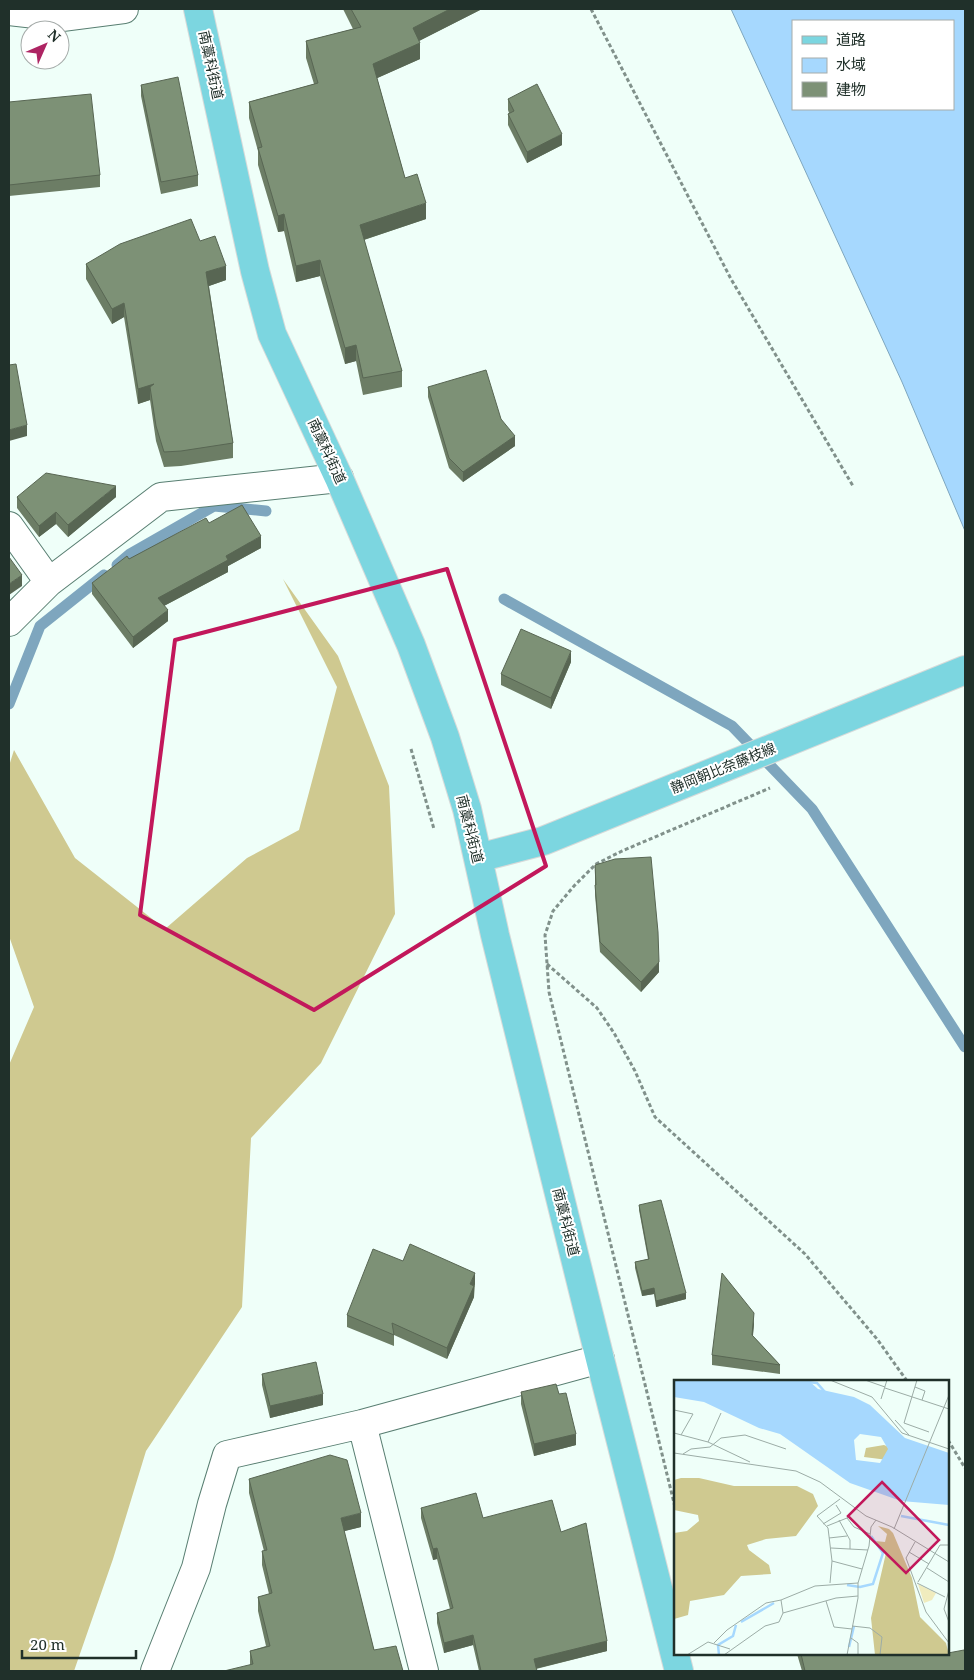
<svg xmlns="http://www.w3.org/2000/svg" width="974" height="1680" font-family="'Noto Serif','Noto Sans JP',serif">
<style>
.forest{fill:#cfc990}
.water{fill:#a6d8fe;stroke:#7ea6be;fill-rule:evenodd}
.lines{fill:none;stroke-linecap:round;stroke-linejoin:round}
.stream{stroke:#7ea6be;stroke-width:11}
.minor-casing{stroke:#587e71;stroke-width:30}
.major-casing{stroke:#d7dad9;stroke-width:30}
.path{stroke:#81918b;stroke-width:3;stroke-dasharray:4 2.5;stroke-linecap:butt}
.minor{stroke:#fff;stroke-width:28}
.major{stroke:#7cd6e0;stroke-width:28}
.wall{fill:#6c7d65}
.shaded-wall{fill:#586653}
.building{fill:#7d9176;stroke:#586653}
.marked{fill:none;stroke:#c2185b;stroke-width:4;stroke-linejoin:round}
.labels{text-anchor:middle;stroke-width:4;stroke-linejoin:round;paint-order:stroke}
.street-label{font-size:14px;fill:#20302a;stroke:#fff}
.inset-river{fill:none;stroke:#a6d8fe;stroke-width:2.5}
.inset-road{fill:none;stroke:#9caca6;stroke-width:1}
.view{fill:#c2185b;fill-opacity:0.15;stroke:#c2185b;stroke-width:2.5}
.inset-edge{fill:none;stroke:#20302a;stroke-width:2.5}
</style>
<rect width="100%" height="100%" fill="#effff9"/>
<path class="forest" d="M 283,579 L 338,656 L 389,786 L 395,914 L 321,1063 L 251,1138 L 242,1307 L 146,1451 L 113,1559 L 74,1671 L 9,1671 L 9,1065 L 34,1007 L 9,936 L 9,766 L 14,750 L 75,858 L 165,929 L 247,858 L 299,830 L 337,687 Z"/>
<path class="water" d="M 731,9 L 965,9 L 965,531 L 902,382 ZM 793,21 L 953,21 L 953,109 L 793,109 Z"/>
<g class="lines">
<path class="stream" d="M 117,565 L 130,554 L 214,506 L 266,511
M 504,599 L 732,726 L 812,809 L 965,1047
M 9,704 L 40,626 L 104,575"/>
<defs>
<path id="minor" d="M 9,11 L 62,17 L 124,9
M 9,526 L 49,582
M 9,622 L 49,582 L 161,497 L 339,478
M 362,1424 L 424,1671
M 155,1671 L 196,1568 L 212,1504 L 227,1455 L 362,1424 L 600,1359"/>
<path id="major" d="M 198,9 L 255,271 L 272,334 L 339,478 L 411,645 L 445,737 L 467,809 L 495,935 L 600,1359 L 679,1671
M 478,858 L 543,841 L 965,670"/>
</defs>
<use href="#minor" class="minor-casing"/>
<use href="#major" class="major-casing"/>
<path class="path" d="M 591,9 L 731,279 L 853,486
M 411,749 L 434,829
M 547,964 L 597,1008 L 614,1033 L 635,1071 L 655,1117 L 805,1254 L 877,1339 L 907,1381
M 948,1440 L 965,1468
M 675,1507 L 549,992 L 545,935 L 553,911 L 574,886 L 596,864 L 622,851 L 770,788"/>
<use href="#minor" class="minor"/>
<use href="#major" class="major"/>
</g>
<path class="wall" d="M 343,9 L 482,9 L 419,41 L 420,59 L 377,78 L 405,178 L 426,219 L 364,240 L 402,371 L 402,387 L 363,395 L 356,361 L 345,364 L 320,276 L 296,282 L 284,231 L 278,232 L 258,165 L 258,151 L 249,118 L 249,102 L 314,84 L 306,58 L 306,41 L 353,29 Z
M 141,85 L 198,175 L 198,186 L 161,194 L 141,96 Z
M 508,99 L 562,145 L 527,163 L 508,125 L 508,114 L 509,113 L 508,110 Z
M 9,102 L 100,175 L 100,187 L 9,196 Z
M 200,241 L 226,280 L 209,286 L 233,443 L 233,458 L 181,466 L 164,467 L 156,441 L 150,400 L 138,404 L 124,317 L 112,324 L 86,279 L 86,264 Z
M 428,387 L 501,419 L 515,446 L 463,482 L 449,468 L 428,397 Z
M 17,497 L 116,497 L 68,537 L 56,524 L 39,537 L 17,508 Z
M 209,523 L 261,548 L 228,566 L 228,572 L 164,606 L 168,621 L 133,648 L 92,594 L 92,583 L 129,559 Z
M 571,662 L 551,709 L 501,685 L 501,674 Z
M 595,865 L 659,972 L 641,992 L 600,952 L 595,895 Z
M 639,1205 L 686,1299 L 656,1307 L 654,1294 L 642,1296 L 635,1268 L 635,1262 L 648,1259 L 639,1210 Z
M 403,1261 L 475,1284 L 474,1297 L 447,1359 L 394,1335 L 394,1346 L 347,1327 L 347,1315 Z
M 754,1323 L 753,1336 L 780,1365 L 780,1374 L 712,1365 L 712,1355 Z
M 262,1374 L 323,1405 L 270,1418 L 262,1385 Z
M 521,1392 L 559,1394 L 576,1445 L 534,1456 L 521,1404 Z
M 249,1479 L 361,1527 L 344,1531 L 374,1650 L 250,1665 L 250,1651 L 266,1646 L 258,1611 L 258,1597 L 269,1594 L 262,1565 L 262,1551 L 264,1551 L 249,1493 Z
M 421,1508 L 561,1532 L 607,1651 L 536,1669 L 537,1671 L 479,1671 L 473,1645 L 444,1653 L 437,1623 L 437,1613 L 450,1609 L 437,1559 L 433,1560 L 421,1518 Z
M 797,1654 L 948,1654 L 965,1671 L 802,1671 Z"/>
<path class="shaded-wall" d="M 450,9 L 482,9 L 413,44 L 413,28 Z
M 420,43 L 420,59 L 373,80 L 373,64 Z
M 562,134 L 562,145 L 527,163 L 527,152 Z
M 426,203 L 426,219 L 360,241 L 360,225 Z
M 284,214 L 284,231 L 278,232 L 278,216 Z
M 320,260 L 320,276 L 296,282 L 296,266 Z
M 226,266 L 226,280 L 206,287 L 206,272 Z
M 124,303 L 124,317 L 112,324 L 112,309 Z
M 356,345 L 356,361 L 345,364 L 345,348 Z
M 154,384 L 150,387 L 150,400 L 138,404 L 138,389 Z
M 27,425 L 27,436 L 9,441 L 9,430 Z
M 515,436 L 515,446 L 463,482 L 463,472 Z
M 116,486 L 116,497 L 68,537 L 68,525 Z
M 56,512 L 56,524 L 39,537 L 39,526 Z
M 261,536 L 261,548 L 228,566 L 228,572 L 158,609 L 158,598 L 226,556 Z
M 22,575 L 22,586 L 9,595 L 9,584 Z
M 168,610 L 168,621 L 133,648 L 133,637 Z
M 571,651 L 571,662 L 551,709 L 551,698 Z
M 659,962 L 659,972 L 641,992 L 641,982 Z
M 475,1273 L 475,1284 L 470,1295 L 470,1284 Z
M 474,1286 L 474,1297 L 447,1359 L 447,1348 Z
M 654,1288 L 654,1294 L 642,1296 L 642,1291 Z
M 686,1293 L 686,1299 L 656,1307 L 656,1301 Z
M 754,1313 L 754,1323 L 752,1344 L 752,1335 Z
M 323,1394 L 323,1405 L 270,1418 L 270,1406 Z
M 576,1434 L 576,1445 L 534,1456 L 534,1444 Z
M 361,1513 L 361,1527 L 341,1532 L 341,1518 Z
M 437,1548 L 437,1559 L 433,1560 L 433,1549 Z
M 473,1635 L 473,1645 L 444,1653 L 444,1643 Z
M 607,1641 L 607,1651 L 534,1669 L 534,1659 Z"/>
<path class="building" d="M 351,9 L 450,9 L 413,28 L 420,43 L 373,64 L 405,178 L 417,174 L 426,203 L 360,225 L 402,371 L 363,378 L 356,345 L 345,348 L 320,260 L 296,266 L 284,214 L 278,216 L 258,148 L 262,147 L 249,102 L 318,83 L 306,41 L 361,27 Z
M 178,77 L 198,175 L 161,182 L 141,85 Z
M 537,84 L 562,134 L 527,152 L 508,114 L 514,111 L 508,99 Z
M 91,94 L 100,175 L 9,185 L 9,102 Z
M 191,219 L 200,241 L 215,236 L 226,266 L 206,272 L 233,443 L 181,451 L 164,452 L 156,426 L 150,387 L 154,384 L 138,389 L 124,303 L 112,309 L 86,264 L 120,244 Z
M 16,364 L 27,425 L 9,430 L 9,365 Z
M 486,370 L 501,419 L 515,436 L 463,472 L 449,458 L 428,387 Z
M 46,473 L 116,486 L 68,525 L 56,512 L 39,526 L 17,497 Z
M 242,505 L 261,536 L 226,556 L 228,560 L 158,598 L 168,610 L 133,637 L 92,583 L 127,556 L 129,559 L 206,518 L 209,523 Z
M 9,557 L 22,575 L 9,584 Z
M 521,629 L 571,651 L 551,698 L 501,674 Z
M 651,857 L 658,932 L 659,962 L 641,982 L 600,942 L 595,885 L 596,885 L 595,865 L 615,859 Z
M 661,1200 L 686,1293 L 656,1301 L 654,1288 L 642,1291 L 635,1262 L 649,1259 L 639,1205 Z
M 410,1244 L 475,1273 L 470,1284 L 474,1286 L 447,1348 L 392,1323 L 394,1335 L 347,1315 L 373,1249 L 403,1261 Z
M 722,1273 L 754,1313 L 752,1335 L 780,1365 L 712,1355 Z
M 316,1362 L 323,1394 L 270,1406 L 262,1374 Z
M 556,1384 L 559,1394 L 566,1393 L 576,1434 L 534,1444 L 521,1392 Z
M 330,1455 L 347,1460 L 361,1513 L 341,1518 L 374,1650 L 396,1646 L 403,1671 L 224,1671 L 253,1664 L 250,1651 L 270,1646 L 258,1597 L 272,1593 L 262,1551 L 267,1550 L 249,1479 Z
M 476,1493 L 483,1518 L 552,1500 L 561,1532 L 586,1523 L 607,1641 L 534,1659 L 537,1671 L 481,1671 L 473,1635 L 444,1643 L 437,1613 L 453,1608 L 437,1548 L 433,1549 L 421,1508 Z
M 964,1650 L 965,1654 L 965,1671 L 805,1671 L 801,1654 L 948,1654 L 948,1653 Z"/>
<path class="marked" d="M 447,569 L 546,866 L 314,1010 L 140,915 L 175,640 Z"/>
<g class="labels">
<g class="street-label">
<text transform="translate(211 65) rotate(78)" y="5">南藁科街道</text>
<text transform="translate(327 451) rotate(65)" y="5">南藁科街道</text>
<text transform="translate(723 768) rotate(-22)" y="5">静岡朝比奈藤枝線</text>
<text transform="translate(470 829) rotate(76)" y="5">南藁科街道</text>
<text transform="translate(566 1222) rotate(76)" y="5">南藁科街道</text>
</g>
</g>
<g transform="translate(674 1380)">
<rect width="275" height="275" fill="#effff9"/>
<path d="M 244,204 L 262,213 L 258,220 L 250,223 Z" fill="#f0ecbe"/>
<path d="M 210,65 L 217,68 L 214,80 L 190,77 L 192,68 ZM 7,98 L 25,98 L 60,106 L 123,106 L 139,114 L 144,126 L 122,156 L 92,159 L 73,165 L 75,170 L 95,185 L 97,194 L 67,196 L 50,215 L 16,221 L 14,235 L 0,239 L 0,153 L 13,151 L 25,141 L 24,135 L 0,130 L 0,100 ZM 204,146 L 215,149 L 219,153 L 238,198 L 246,237 L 272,263 L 275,275 L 201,275 L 197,238 L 212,173 L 201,161 L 211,162 L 213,154 Z" fill="#cfc990"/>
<path d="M 0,0 L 134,0 L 144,9 L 180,17 L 196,25 L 231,58 L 275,73 L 275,125 L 227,121 L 176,103 L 106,54 L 85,48 L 30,22 L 0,17 ZM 186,54 L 207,57 L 214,69 L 206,83 L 182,80 L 180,60 Z" fill="#a6d8fe" fill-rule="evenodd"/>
<path class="inset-river" d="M 133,2 L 143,3 L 151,12M 227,136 L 275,145M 173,205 L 186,207 L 199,204 L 209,173 L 197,156M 67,242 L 100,223M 175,267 L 180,246M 45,275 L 44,265 L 59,256 L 62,245"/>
<path class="inset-road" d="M 156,0 L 198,17 L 228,53 L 275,69M 191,0 L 211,7M 243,0 L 230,43 L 255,52M 241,7 L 251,11 L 248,20M 211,8 L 275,29M 207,19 L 213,0M 0,30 L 19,34 L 7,55M 221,40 L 235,55M 0,53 L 34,62 L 76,82M 34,62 L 47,33M 0,73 L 122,91 L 146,102 L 192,136 L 218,147 L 275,182M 9,74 L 17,69 L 36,67 L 47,58 L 71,55 L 112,69M 166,119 L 143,136 L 154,148 L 158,181 L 188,189M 173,138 L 180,147 L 196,154M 165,140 L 176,160 L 176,169M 149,144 L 167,133 L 162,125M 153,146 L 173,138 L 181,129M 220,149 L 275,15M 155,158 L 173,156M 241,162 L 232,178 L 252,232 L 275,263M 157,168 L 194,170M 235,172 L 255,184M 253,188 L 275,202M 244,202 L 266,165 L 275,165M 156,203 L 158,181M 243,203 L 271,217M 275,210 L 270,229 L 275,242M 107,220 L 141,206 L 184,203M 152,221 L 160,247 L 178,249M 109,233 L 162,218 L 184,216M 178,246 L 196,248 L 208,257 L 206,275M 177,258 L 184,263 L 184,275M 40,263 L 53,250 L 92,223 L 107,220 L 109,233 L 105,242 L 91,246 L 50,275M 13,275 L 34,262 L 56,269M 173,275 L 184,218 L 184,203 L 195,166 L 197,147 L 202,140"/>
<path class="view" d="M 208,102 L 265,160 L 232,193 L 174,136 Z"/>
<rect width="275" height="275" class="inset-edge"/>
</g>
<rect width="974" height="1680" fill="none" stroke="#20302a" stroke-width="20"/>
<rect x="792" y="20" width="162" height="90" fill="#ffffff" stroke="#a6acaa"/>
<rect x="802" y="36" width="25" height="8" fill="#7cd6e0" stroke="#a6acaa"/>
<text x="836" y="45" font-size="15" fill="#20302a">道路</text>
<rect x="802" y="58" width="25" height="15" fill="#a6d8fe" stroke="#a6acaa"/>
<text x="836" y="70" font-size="15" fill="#20302a">水域</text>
<rect x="802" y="82" width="25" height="15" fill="#7d9176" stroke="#a6acaa"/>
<text x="836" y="95" font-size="15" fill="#20302a">建物</text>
<g transform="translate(45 45) rotate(45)"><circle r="24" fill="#ffffff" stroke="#a6acaa"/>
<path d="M0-4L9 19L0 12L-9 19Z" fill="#ae2463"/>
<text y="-8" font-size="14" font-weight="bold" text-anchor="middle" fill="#20302a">N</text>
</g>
<path d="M22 1650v8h114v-8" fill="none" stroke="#20302a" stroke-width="2.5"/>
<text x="30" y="1650" font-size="15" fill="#20302a" stroke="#ffffff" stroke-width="4" paint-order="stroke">20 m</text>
</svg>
